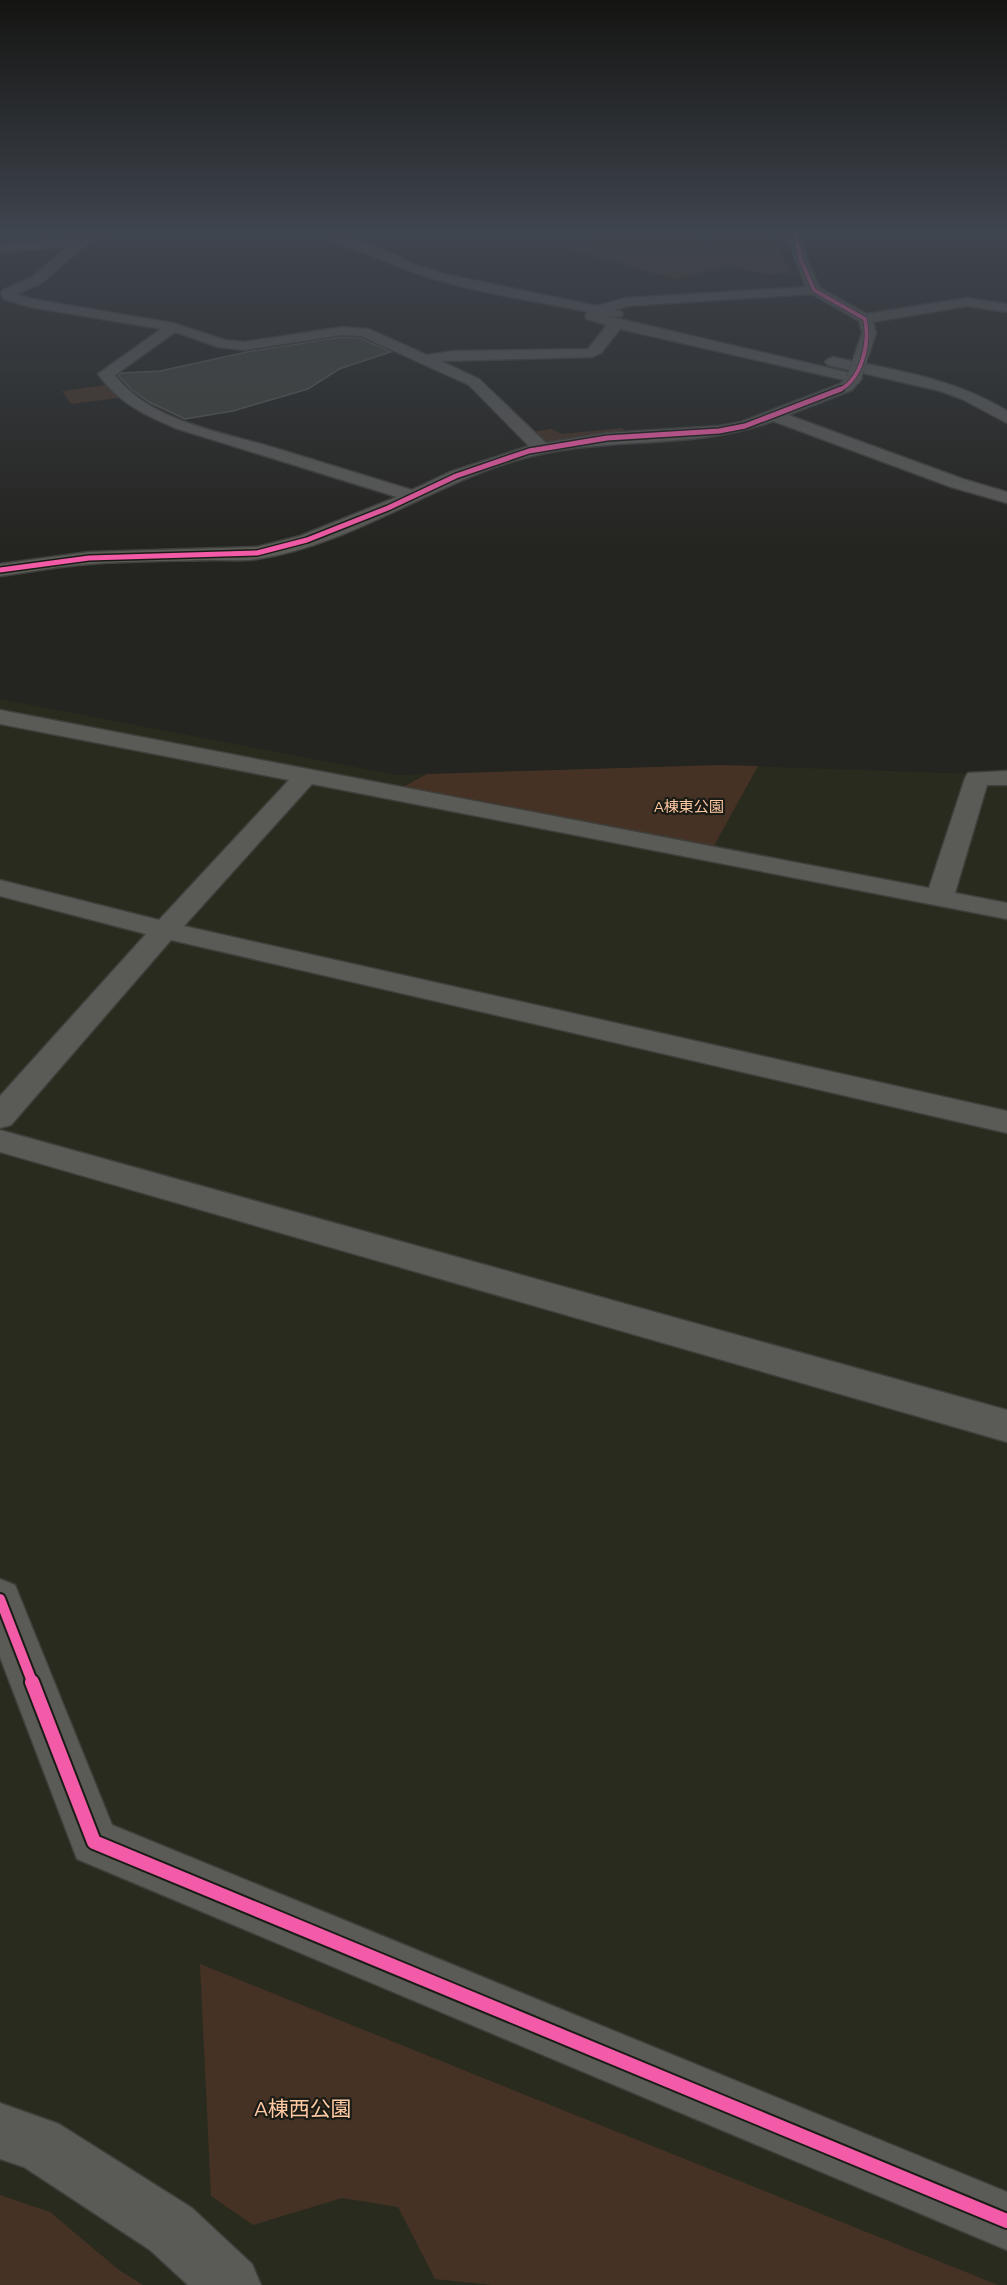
<svg xmlns="http://www.w3.org/2000/svg" width="1007" height="2285" font-family="Ubuntu,'Noto Sans JP',sans-serif">
<style>
.built{fill:#292b1e}
.green{fill:#453225}
.building{fill:#3d403a;stroke:#565754;stroke-width:1.5}
.lines{fill:none;stroke-linecap:round;stroke-linejoin:round}
.minor-casing{stroke:#3f3f3b;stroke-width:3}
.minor{fill:#5a5a57;fill-rule:evenodd}
.minor-bridge-casing{stroke:#3f3f3b;stroke-width:15;stroke-linecap:butt}
.minor-bridge{stroke:#5a5a57;stroke-width:14}
.cycleway-far3-casing{stroke:#1b1c15;stroke-width:5}
.cycleway-far2-casing{stroke:#1b1c15;stroke-width:8}
.cycleway-far1-casing{stroke:#1b1c15;stroke-width:14}
.cycleway-casing{stroke:#1b1c15;stroke-width:18}
.cycleway-far3{stroke:#f35aa7;stroke-width:4}
.cycleway-far2{stroke:#f35aa7;stroke-width:5}
.cycleway-far1{stroke:#f35aa7;stroke-width:10}
.cycleway{stroke:#f35aa7;stroke-width:14}
.labels{text-anchor:middle;stroke-width:4.5;stroke-linejoin:round;paint-order:stroke}
.far-park-label{font-size:15px;fill:#ffc9a4;stroke:#1b1c15}
.near-park-label{font-size:21px;fill:#ffc9a4;stroke:#1b1c15}
</style>
<rect width="100%" height="100%" fill="#242420"/>
<path class="built" d="M 0,699 L 397,775 L 720,765 L 1007,775 L 1007,2285 L 0,2285 Z"/>
<path class="green" d="M 626,231 L 653,231 L 710,243 L 734,233 L 780,241 L 783,257 L 791,272 L 768,275 L 731,265 L 676,279 L 568,249 Z
M 113,384 L 126,397 L 71,404 L 62,391 Z
M 622,428 L 631,436 L 542,449 L 526,433 L 551,429 L 562,434 Z
M 720,765 L 758,766 L 710,853 L 394,792 L 427,774 Z
M 200,1964 L 998,2285 L 492,2285 L 435,2279 L 398,2207 L 342,2198 L 253,2225 L 211,2196 Z
M 0,2195 L 50,2212 L 119,2270 L 143,2285 L 0,2285 Z"/>
<path class="building" d="M 342,337 L 360,338 L 391,352 L 339,369 L 308,389 L 233,411 L 185,419 L 149,402 L 131,389 L 118,375 L 122,373 L 160,371 L 247,352 Z"/>
<g class="lines">
<defs>
<path id="minor" d="M 97,231 L 112,231 L 84,246 L 42,283 L 17,294 L 32,299 L 173,323 L 225,340 L 244,342 L 342,327 L 369,329 L 427,355 L 453,351 L 588,349 L 607,325 L 587,319 L 585,316 L 588,312 C 537,301 483,294 434,279 C 394,267 356,248 317,234 L 315,231 L 332,231 L 382,249 L 414,264 L 444,274 L 597,306 L 626,298 L 806,287 L 795,260 L 790,241 L 743,235 L 737,231 L 789,233 L 788,231 L 800,231 L 807,260 L 820,288 L 867,314 L 967,298 L 1007,304 L 1007,312 L 967,306 L 873,322 L 876,333 L 868,357 L 861,361 L 854,357 L 862,333 L 859,321 L 812,294 L 627,306 L 615,310 L 621,311 L 623,314 L 621,317 L 607,316 L 859,375 L 862,378 L 852,390 L 788,415 L 963,479 L 1007,492 L 1007,503 L 951,487 L 773,421 C 697,450 611,436 532,456 C 438,479 354,545 257,559 C 243,561 227,560 212,560 C 171,561 130,561 90,564 C 60,566 30,572 0,576 L 0,564 L 89,552 L 257,547 L 300,536 L 397,497 L 178,429 C 146,416 119,403 98,374 L 161,329 L 30,307 L 4,299 L 1,293 L 3,290 L 32,277 L 67,247 L 0,252 L 0,244 L 78,239 ZM 620,329 L 844,380 L 840,384 L 741,422 L 719,426 L 607,433 L 546,443 L 479,379 L 441,361 L 592,357 L 601,353 ZM 175,332 L 218,347 L 244,350 L 342,335 L 361,336 L 469,385 L 529,446 L 450,472 L 412,490 C 366,476 321,462 275,448 C 222,432 150,422 115,375 Z
M 833,357 C 892,370 955,378 1007,411 L 1007,423 L 962,399 L 940,391 L 828,365 L 825,362 L 828,359 Z
M 0,710 L 929,888 L 965,778 L 968,773 L 1007,771 L 1007,785 L 987,785 L 955,893 L 1007,903 L 1007,919 L 312,784 L 184,926 L 1007,1111 L 1007,1133 L 171,940 L 11,1125 L 0,1128 L 0,1096 L 146,934 L 0,896 L 0,880 L 159,920 L 289,780 L 0,724 Z
M 0,1130 L 1007,1410 L 1007,1442 L 0,1152 Z
M 0,1579 L 15,1585 L 112,1825 L 1007,2192 L 1007,2250 L 77,1859 L 0,1657 Z
M 0,2103 L 59,2124 L 192,2208 L 252,2264 L 261,2285 L 188,2285 L 150,2250 L 24,2167 L 0,2159 Z"/>
</defs>
<use href="#minor" class="minor-casing"/>
<use href="#minor" class="minor"/>
<defs>
<path id="minor-bridge" d="M 854,378 L 861,357"/>
</defs>
<use href="#minor-bridge" class="minor-bridge-casing"/>
<use href="#minor-bridge" class="minor-bridge"/>
<defs>
<path id="cycleway-far3" d="M 794,231 L 801,260 L 814,290 L 865,319 C 870,343 862,381 837,391"/>
<path id="cycleway-far2" d="M 0,570 L 89,558 L 257,553 L 307,540 L 388,508 L 456,476 L 529,451 L 607,438 L 719,431 L 745,426 L 841,389"/>
<path id="cycleway-far1" d="M 0,1599 L 33,1684"/>
<path id="cycleway" d="M 32,1682 L 94,1842 L 1007,2221"/>
</defs>
<use href="#cycleway-far3" class="cycleway-far3-casing"/>
<use href="#cycleway-far2" class="cycleway-far2-casing"/>
<use href="#cycleway-far1" class="cycleway-far1-casing"/>
<use href="#cycleway" class="cycleway-casing"/>
<use href="#cycleway-far3" class="cycleway-far3"/>
<use href="#cycleway-far2" class="cycleway-far2"/>
<use href="#cycleway-far1" class="cycleway-far1"/>
<use href="#cycleway" class="cycleway"/>
</g>
<linearGradient id="sky" x2="0" y2="1"><stop stop-color="#141412"/><stop offset="0.42" stop-color="#3f454e"/><stop offset="1" stop-color="#3f454e" stop-opacity="0"/></linearGradient>
<rect width="1007" height="551" fill="url(#sky)"/>
<g class="labels">
<g class="far-park-label">
<text x="689" y="812">A棟東公園</text>
</g>
<g class="near-park-label">
<text x="303" y="2116">A棟西公園</text>
</g>
</g>
</svg>
